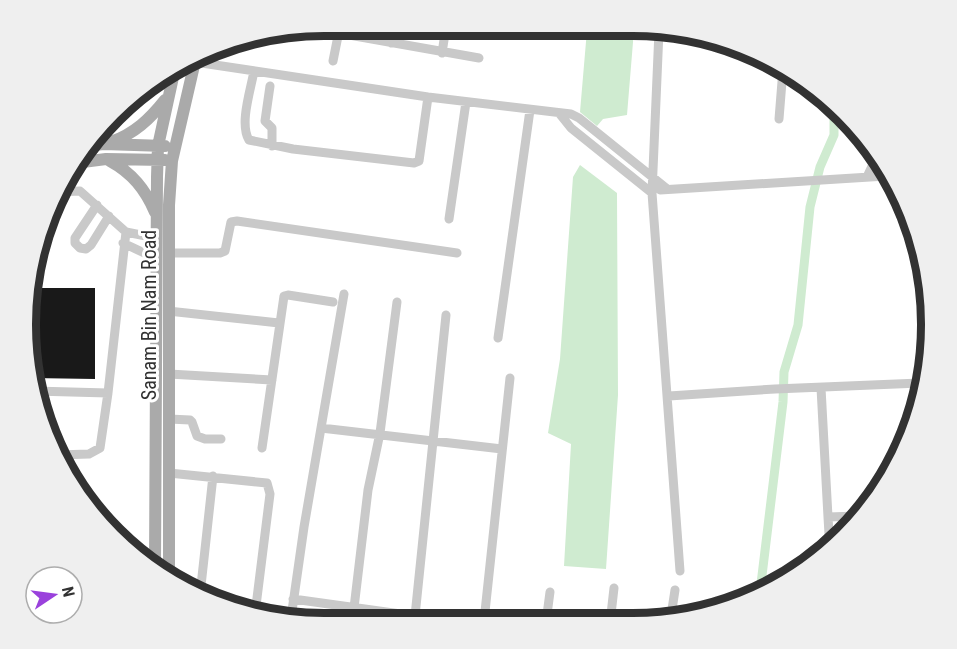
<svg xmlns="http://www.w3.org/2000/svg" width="957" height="649" font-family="'Roboto Condensed',sans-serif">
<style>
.water{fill:#cfebd0}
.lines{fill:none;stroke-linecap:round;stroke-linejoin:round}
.canal{stroke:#cfebd0;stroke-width:9}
.building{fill:#191919}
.minor{stroke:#c9c9c9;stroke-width:9}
.major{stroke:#aaa;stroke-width:12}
.labels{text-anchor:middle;stroke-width:6;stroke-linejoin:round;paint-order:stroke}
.street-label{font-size:20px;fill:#323232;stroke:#fff}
.rim{fill:none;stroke:#323232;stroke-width:8}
</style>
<rect width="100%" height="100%" fill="#fff"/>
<path class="water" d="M 587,30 L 634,30 L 627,115 L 603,119 L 597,126 L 580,112 Z
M 580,165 L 617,193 L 618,395 L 606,569 L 564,566 L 571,444 L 548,433 L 560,359 L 573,177 Z"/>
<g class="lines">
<path class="canal" d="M 760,592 L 783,402 L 784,372 L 798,325 L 810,207 L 820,167 L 834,135 L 834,110 L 837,108"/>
</g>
<path class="building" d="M 30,288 L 95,288 L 95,379 L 31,378 L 26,305 Z"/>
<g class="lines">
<path class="minor" d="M 514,28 L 550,34 L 556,32 L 557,29
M 659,31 L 652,193 L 680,571
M 338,33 L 479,58
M 391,43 L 394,27
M 442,53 L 446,27
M 333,61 L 340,26
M 195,62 L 428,97 L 571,114 L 579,118 L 666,188
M 254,71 C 251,89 239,124 249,140 L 293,149 L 414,163 L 419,161 L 428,97
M 270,86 L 265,121 L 272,128 L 272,146
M 559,113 L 571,128 L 652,193
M 779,119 L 783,69
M 867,177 L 875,160
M 660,190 L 886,176
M 97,205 L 75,238 L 75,243 L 80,248 L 86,249 L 91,245 L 109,216
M 449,219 L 466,102
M 126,232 L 156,238
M 123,243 L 155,258
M 169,253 L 220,253 L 225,251 L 231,222 L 237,221 L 457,253
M 168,311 L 279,323
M 930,315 L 930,329
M 498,338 L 530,110
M 169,374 L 272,380
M 821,388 L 828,517 L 858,516
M 34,391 L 108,393 L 126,232 L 80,191 L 59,192
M 669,396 L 775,389 L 920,383
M 169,419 L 190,420 L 192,422 L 197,436 L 205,439 L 221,439
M 321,428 L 502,449
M 262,448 L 284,296 L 288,295 L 333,302
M 58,455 L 89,454 L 100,448 L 108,393
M 169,473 L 267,483 L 270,494 L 255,614
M 828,517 L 829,534
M 200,595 L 213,476
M 293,599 L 415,616 L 422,620
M 729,604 L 730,599
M 354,608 L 368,490 L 380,433 L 397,302
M 415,616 L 446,315
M 671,616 L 675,590
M 291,618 L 304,527 L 344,294
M 484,621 L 510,378
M 546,622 L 550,592
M 610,623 L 614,588"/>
<path class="major" d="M 111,142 C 134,134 150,119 165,100
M 85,146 L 104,144 L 165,146
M 110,161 C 132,173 145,189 155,212
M 75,163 L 106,159 L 165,160
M 155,566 L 157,177 L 158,146 L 175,68
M 169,576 L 169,205 L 172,161 L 196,57"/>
</g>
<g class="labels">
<g class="street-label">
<text transform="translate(149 315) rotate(-90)" y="7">Sanam Bin Nam Road</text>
</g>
</g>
<path d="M0 0H957V649H0ZM324 36H633A288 288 0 0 1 921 324V325A288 288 0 0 1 633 613H324A288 288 0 0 1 36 325V324A288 288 0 0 1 324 36Z" fill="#efefef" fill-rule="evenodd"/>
<path class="rim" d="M324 36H633A288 288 0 0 1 921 324V325A288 288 0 0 1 633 613H324A288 288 0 0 1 36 325V324A288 288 0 0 1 324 36Z"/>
<g transform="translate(54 595) rotate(77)"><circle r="28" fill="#ffffff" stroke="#adadad" stroke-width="1.5"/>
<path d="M0-4.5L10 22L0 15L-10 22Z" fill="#9a41dc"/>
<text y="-9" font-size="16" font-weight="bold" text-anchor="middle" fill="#323232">N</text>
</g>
</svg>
